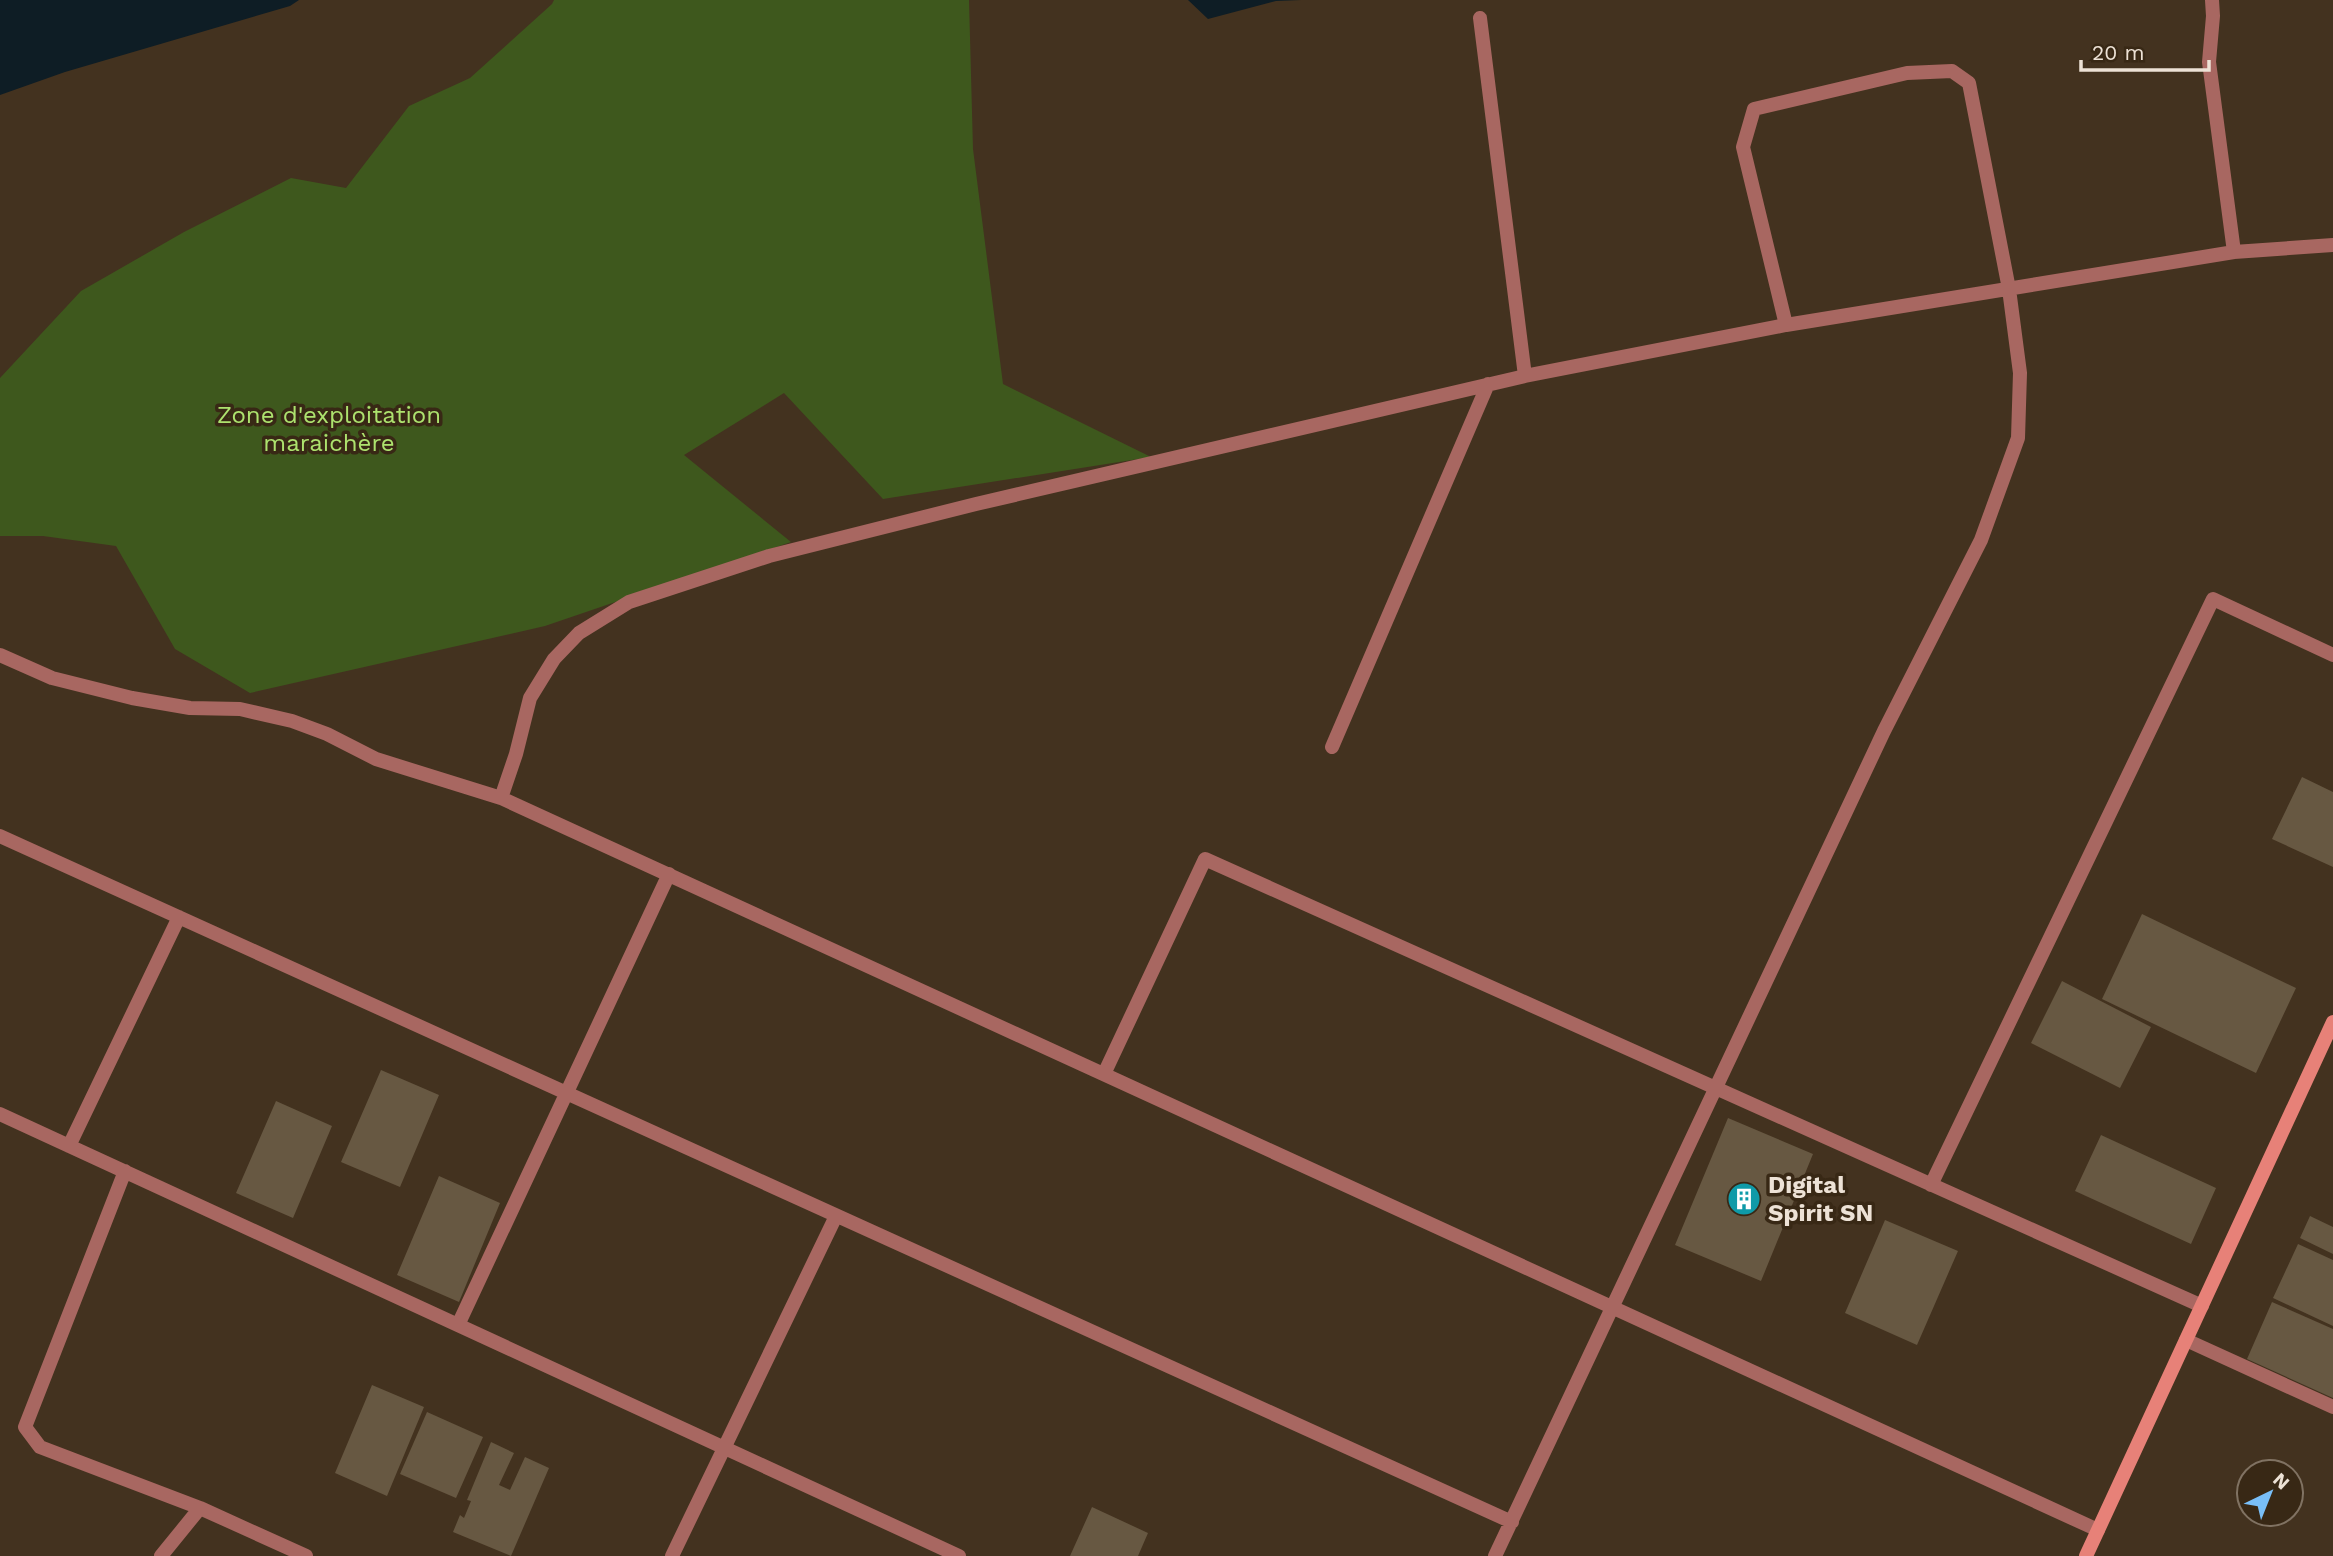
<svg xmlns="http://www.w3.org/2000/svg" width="2333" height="1556" font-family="'Work Sans',sans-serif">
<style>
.green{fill:#3e581d}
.water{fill:#0e1d25}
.building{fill:#675842}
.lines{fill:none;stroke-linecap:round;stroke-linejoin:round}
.street{stroke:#a86761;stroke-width:14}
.secondary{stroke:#e78178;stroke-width:14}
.labels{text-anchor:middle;stroke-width:7;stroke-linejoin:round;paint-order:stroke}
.park-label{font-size:24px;fill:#ade26e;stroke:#382815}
.poi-label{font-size:24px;font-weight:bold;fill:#ede2d6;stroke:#382815;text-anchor:start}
</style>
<rect width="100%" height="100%" fill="#43321f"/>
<path class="green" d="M 554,0 L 969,0 L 973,149 L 1003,384 L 1151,457 L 883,499 L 784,393 L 684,455 L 791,542 L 545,626 L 250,693 L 175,649 L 116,546 L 43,536 L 0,536 L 0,378 L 81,291 L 184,232 L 291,178 L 346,188 L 409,106 L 470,78 L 552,4 Z"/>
<path class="water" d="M 0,0 L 299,0 L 290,6 L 65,72 L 0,95 Z
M 1188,0 L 1301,0 L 1276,1 L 1208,19 Z"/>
<path class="building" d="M 2302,777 L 2333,792 L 2333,867 L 2272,839 Z
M 2142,914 L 2296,988 L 2256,1073 L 2102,999 Z
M 2062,981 L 2151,1027 L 2120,1088 L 2031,1043 Z
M 381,1070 L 439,1095 L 400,1187 L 341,1162 Z
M 276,1101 L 332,1126 L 293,1218 L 236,1193 Z
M 1728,1118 L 1813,1154 L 1761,1281 L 1675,1245 Z
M 2101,1135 L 2216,1188 L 2191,1244 L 2075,1191 Z
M 439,1176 L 500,1203 L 459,1302 L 397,1275 Z
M 2310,1216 L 2333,1227 L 2333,1254 L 2300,1238 Z
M 1885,1220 L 1958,1251 L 1917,1345 L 1845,1313 Z
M 2298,1244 L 2333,1260 L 2333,1326 L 2273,1298 Z
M 2272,1302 L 2333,1329 L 2333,1398 L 2247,1359 Z
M 372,1385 L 424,1407 L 387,1496 L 335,1473 Z
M 427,1412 L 483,1437 L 456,1498 L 400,1474 Z
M 491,1442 L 514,1453 L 499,1485 L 510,1490 L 525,1457 L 549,1468 L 511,1556 L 453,1532 L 460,1515 L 464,1518 L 471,1501 L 467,1500 Z
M 1092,1507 L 1148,1533 L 1138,1556 L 1070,1556 Z"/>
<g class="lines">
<path class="street" d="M 2212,0 L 2213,16 L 2209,62 L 2234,252 L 2333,245
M 1480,18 L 1525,376
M 0,655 L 52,678 L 132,698 L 190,708 L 240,709 L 292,721 L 327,734 L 376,759 L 501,798 L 2098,1530
M 1332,747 L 1488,384
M 501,798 L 516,754 L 530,698 L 554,659 L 579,633 L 629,602 L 769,556 L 976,504 L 1525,376 L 1786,325 L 2234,252
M 0,836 L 1512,1522
M 1104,1074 L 1205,859 L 2202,1306
M 0,1114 L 959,1556
M 69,1146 L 179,917
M 125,1171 L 25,1427 L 40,1447 L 200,1508 L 306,1556
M 1931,1185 L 2213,599 L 2333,655
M 458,1325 L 669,874
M 2186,1340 L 2333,1407
M 161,1556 L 200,1508
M 672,1556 L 836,1216
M 1495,1556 L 1884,731 L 1981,540 L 2018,438 L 2020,373 L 2009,289 L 1969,83 L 1952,71 L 1907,73 L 1754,109 L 1743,147 L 1786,325"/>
<path class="secondary" d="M 2086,1556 L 2333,1022"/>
</g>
<defs>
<symbol id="building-disc" viewBox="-11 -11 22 22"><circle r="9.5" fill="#0f9aa8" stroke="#382815"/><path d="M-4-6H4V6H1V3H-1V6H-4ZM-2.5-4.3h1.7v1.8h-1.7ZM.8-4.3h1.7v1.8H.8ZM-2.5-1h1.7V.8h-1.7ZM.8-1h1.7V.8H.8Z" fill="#fff"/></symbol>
</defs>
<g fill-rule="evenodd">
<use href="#building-disc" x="1725" y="1180" width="38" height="38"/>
</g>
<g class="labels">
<g class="park-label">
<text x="329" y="423">Zone d'exploitation<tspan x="329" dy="28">maraichère</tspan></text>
</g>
<g class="poi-label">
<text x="1768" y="1193">Digital<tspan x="1768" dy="28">Spirit SN</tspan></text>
</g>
</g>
<g transform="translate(2270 1493) rotate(43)"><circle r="33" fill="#382815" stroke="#807262" stroke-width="2"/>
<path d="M0-5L12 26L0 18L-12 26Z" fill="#79bff8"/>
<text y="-10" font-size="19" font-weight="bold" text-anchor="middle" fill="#ede2d6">N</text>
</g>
<path d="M2081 60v10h128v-10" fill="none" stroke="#ede2d6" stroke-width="3.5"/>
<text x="2092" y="60" font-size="21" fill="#ede2d6" stroke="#382815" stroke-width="5" paint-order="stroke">20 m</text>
</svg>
